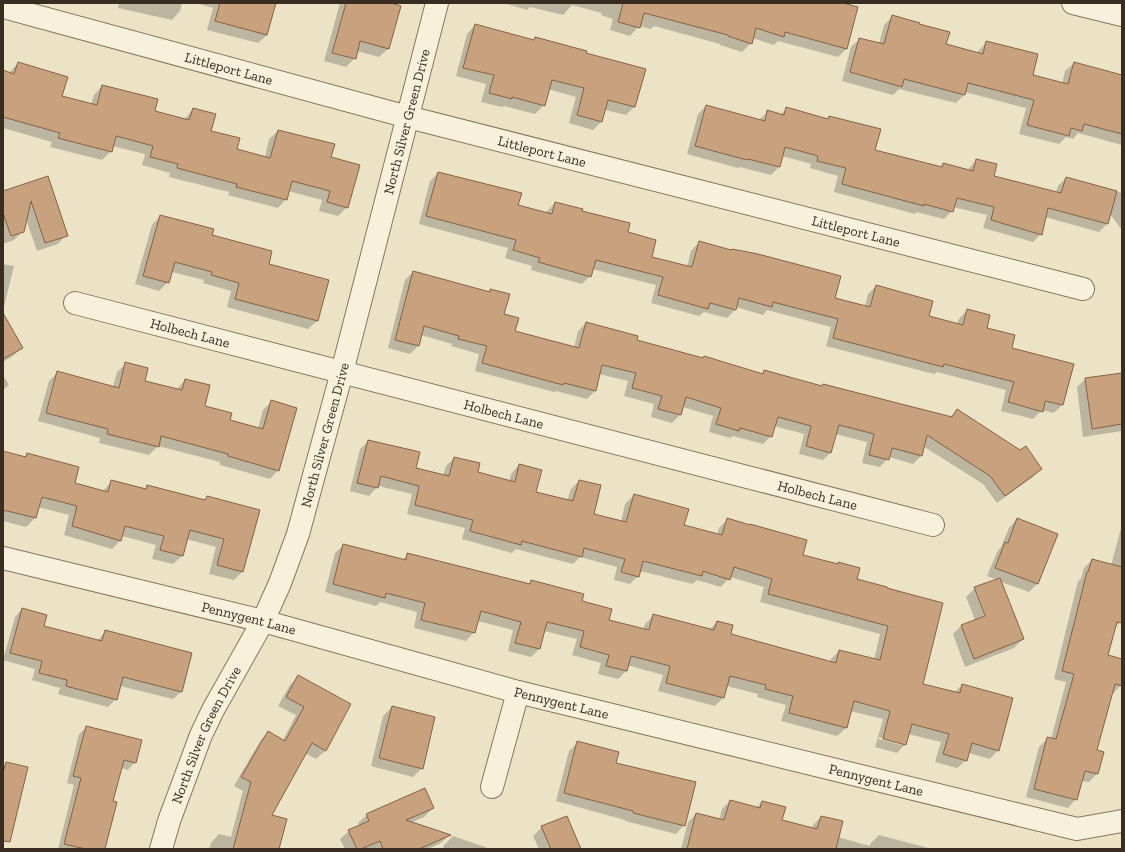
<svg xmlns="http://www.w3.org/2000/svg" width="1125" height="852" font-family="'Zilla Slab',serif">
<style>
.shadow{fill:#0003;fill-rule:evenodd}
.building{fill:#c8a27f;stroke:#846244}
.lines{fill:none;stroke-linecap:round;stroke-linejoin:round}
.street-casing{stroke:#87765d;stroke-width:24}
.street{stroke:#f7f0da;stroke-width:22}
.labels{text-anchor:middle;stroke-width:3;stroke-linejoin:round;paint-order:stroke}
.street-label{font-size:14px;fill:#382d20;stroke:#f4edd6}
</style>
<rect width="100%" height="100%" fill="#ece3c7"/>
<path class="shadow" d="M 119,3 L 182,3 L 180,11 L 172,20 L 118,8 Z
M 196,3 L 275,3 L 267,35 L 258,43 L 207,30 L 213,8 Z
M 340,3 L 387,3 L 388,49 L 379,57 L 357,51 L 355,58 L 346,67 L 324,61 Z
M 504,3 L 839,3 L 847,48 L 838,57 L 778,41 L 774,45 L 752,38 L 751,43 L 742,52 L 720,45 L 720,44 L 654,26 L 651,29 L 639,26 L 630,36 L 610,30 L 613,19 L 601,15 L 602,13 L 572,5 L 563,15 L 530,7 L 527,10 Z
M 893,16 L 918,25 L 945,45 L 977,53 L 978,51 L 987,42 L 1031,76 L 1062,84 L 1065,71 L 1074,63 L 1122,76 L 1122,145 L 1078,133 L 1073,139 L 1066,137 L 1059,144 L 1019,134 L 1026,108 L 965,92 L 964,95 L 956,103 L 899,89 L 893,95 L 842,81 L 851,47 L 860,39 L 879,44 L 884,25 Z
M 475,25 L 533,40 L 535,38 L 585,54 L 644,70 L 634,107 L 626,115 L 605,110 L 602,121 L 593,130 L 569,123 L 576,97 L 548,89 L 544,105 L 535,114 L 504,106 L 502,107 L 481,102 L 486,84 L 456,76 L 467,34 Z
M 18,63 L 61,97 L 91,105 L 94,95 L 102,86 L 154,111 L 184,120 L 193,109 L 210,132 L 236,150 L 265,157 L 269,139 L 278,131 L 330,157 L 347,207 L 338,216 L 319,211 L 322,200 L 288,191 L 286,199 L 278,208 L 228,195 L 229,192 L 169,177 L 170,173 L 142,165 L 145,154 L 112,146 L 111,151 L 102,160 L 50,147 L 52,142 L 3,128 L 3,71 L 9,73 Z
M 706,106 L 759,120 L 768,112 L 780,115 L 786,109 L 826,119 L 829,117 L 874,150 L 940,167 L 943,164 L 968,170 L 969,168 L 977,160 L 993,176 L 1056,193 L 1058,186 L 1066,178 L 1122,193 L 1122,230 L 1110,214 L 1107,224 L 1099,232 L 1045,217 L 1041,234 L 1033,242 L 983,228 L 987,215 L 953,207 L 952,211 L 944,219 L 916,212 L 915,214 L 834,192 L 838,176 L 810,168 L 811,164 L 782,156 L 779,167 L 771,175 L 740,167 L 738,168 L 687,154 L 698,114 Z
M 438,173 L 517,206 L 546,214 L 547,211 L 555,203 L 581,212 L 626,233 L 650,258 L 687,267 L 691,251 L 699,242 L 834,298 L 865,306 L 868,294 L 876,286 L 928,317 L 957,324 L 959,319 L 967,310 L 985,328 L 1011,348 L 1073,365 L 1062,405 L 1054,413 L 1042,410 L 1033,419 L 1001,411 L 1006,390 L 937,372 L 934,374 L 826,346 L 831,327 L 767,310 L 763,315 L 736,307 L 735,310 L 727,318 L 704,312 L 699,316 L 651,303 L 656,285 L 592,269 L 590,276 L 582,284 L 531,270 L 532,266 L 505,258 L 508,248 L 419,224 L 430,181 Z
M 48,177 L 66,235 L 58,244 L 37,251 L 26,219 L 23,231 L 14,240 L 3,244 L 3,192 Z
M 160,216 L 211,235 L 268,264 L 328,281 L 317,321 L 308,329 L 227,307 L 231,291 L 203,283 L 204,280 L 172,272 L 168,282 L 159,291 L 135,284 L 152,225 Z
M 3,264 L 14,266 L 3,311 Z
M 413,272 L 489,292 L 491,290 L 503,315 L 514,332 L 574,348 L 578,331 L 586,323 L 635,341 L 761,375 L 764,371 L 821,387 L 823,385 L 950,417 L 957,410 L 1041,469 L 1033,477 L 997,503 L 983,484 L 923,446 L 921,456 L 913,464 L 889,457 L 880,467 L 862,463 L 867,442 L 835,434 L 831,452 L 823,460 L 799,454 L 804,434 L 774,426 L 771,436 L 763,444 L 733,436 L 730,438 L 709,432 L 713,416 L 683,407 L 680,415 L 672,423 L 651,417 L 654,404 L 624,396 L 628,381 L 599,374 L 595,391 L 587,399 L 556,391 L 554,392 L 475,371 L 479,354 L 451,346 L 452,344 L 421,335 L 418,346 L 410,354 L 388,348 L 405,280 Z
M 3,328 L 22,347 L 13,356 L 3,362 Z
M 126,364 L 143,382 L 176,390 L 185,380 L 204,407 L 229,420 L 258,428 L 263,410 L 271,402 L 278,470 L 270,479 L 220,465 L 220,462 L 158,446 L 149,455 L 99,443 L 100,438 L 38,421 L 49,381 L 58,372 L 113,387 L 117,372 Z
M 1122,374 L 1122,431 L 1083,437 L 1077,387 L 1085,379 Z
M 3,375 L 9,385 L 3,390 Z
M 369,441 L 415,469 L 443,476 L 446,466 L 454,458 L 477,472 L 509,481 L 511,474 L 519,465 L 535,492 L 567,501 L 571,489 L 579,481 L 592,515 L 621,522 L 625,504 L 634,495 L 683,526 L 717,535 L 719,528 L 727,520 L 856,580 L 886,587 L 922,684 L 954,693 L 962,685 L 998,750 L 990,759 L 968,753 L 966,760 L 957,768 L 935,762 L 941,742 L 908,734 L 905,744 L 897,753 L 875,747 L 883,719 L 850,711 L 846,728 L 837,736 L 781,721 L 786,705 L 757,697 L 758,694 L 727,686 L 723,698 L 715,706 L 658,691 L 663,675 L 627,665 L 626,671 L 618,679 L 598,674 L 601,663 L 572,655 L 577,639 L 544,631 L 539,649 L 531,657 L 508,651 L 513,630 L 478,621 L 474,632 L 466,641 L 414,628 L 417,612 L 380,602 L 376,606 L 325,592 L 335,553 L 344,545 L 402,560 L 408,554 L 528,585 L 531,581 L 580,602 L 608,621 L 643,630 L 645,624 L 653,616 L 709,630 L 717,622 L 730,635 L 830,662 L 831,659 L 839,651 L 874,660 L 880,634 L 760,602 L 764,587 L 730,577 L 721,587 L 697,580 L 693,584 L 640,571 L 638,576 L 630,584 L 614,580 L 617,567 L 580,557 L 573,564 L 516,549 L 512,553 L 462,539 L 465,528 L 407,514 L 412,494 L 378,486 L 369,496 L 350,491 L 360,449 ZM 879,737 L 901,743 L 901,745 L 878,739 Z
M 3,452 L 24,457 L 27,454 L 73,484 L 102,492 L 112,481 L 144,490 L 148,486 L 203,501 L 207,497 L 242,572 L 234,580 L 209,574 L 216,547 L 186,539 L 182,556 L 173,564 L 152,559 L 156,545 L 122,536 L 120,541 L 112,549 L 64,535 L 69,515 L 38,507 L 35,518 L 26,527 L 3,521 Z
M 1017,519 L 1056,534 L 1037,584 L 1029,592 L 1001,582 L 1023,639 L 1014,648 L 965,667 L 953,634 L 961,626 L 975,620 L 966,597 L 975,588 L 997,580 L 987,576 L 997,552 L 1001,547 L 1009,528 ZM 975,591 L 977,591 L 988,620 L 986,621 Z
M 1122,525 L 1122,615 L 1120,622 L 1114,629 L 1107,656 L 1122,660 L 1122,682 L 1121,685 L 1113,694 L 1111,694 L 1096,750 L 1097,774 L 1089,782 L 1081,781 L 1076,799 L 1068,808 L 1026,797 L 1039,747 L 1048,738 L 1051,739 L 1066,682 L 1054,679 L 1078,581 L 1081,579 L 1084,568 L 1092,560 L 1111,565 Z
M 22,609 L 43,627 L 97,641 L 106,631 L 191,654 L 181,692 L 173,699 L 120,686 L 116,699 L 108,707 L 58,694 L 60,688 L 32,680 L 35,669 L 3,660 L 15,617 Z
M 298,676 L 350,705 L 325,751 L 316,759 L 305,753 L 270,816 L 278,849 L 209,849 L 211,843 L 219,834 L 231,837 L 243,791 L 234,786 L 260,741 L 268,732 L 283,740 L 296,715 L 278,706 L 290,685 Z
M 392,707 L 422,768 L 413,777 L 371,766 L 383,716 Z
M 87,727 L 135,762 L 128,770 L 121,768 L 112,802 L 104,849 L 58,849 L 74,785 L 67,783 L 79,734 Z
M 578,742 L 615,763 L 684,825 L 676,834 L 625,821 L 625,820 L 556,801 L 569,751 Z
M 6,763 L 3,836 L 3,766 Z
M 730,801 L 756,808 L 762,802 L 781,821 L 812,829 L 813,825 L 821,817 L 838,837 L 870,846 L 871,843 L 879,835 L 928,848 L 681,849 L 688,822 L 696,814 L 719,820 L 722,809 Z
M 433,808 L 424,817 L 410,823 L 449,835 L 441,843 L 428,849 L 345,849 L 340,839 L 349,831 L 360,826 L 358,823 L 367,815 Z
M 542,827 L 580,849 L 539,849 L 533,836 Z
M 453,836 L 491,849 L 443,849 L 444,845 Z"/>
<path class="building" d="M 220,3 L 276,3 L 267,35 L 215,21 Z
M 346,3 L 391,3 L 401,6 L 389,49 L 360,41 L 356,59 L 332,53 Z
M 623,3 L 843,3 L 858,7 L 847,49 L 785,32 L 784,37 L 756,28 L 752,44 L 728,36 L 728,35 L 644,13 L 640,28 L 618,22 Z
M 892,15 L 920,23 L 919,24 L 950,32 L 946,44 L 983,54 L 986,41 L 1038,54 L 1033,75 L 1068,84 L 1074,62 L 1122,75 L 1122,134 L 1084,124 L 1082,131 L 1071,128 L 1069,136 L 1027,125 L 1034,100 L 968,83 L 965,95 L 904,79 L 902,87 L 850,72 L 859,38 L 884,44 Z
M 475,24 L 534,40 L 535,37 L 587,51 L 586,53 L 646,69 L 635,107 L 608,100 L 602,122 L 577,115 L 584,88 L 552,80 L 545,106 L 512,97 L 512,99 L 489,93 L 494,75 L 463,68 Z
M 18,62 L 68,77 L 62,96 L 97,105 L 102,85 L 158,99 L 155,111 L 189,120 L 193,108 L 216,114 L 211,131 L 240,138 L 237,149 L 270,158 L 278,130 L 335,144 L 331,157 L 360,165 L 348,208 L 327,202 L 330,191 L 292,181 L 287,200 L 236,187 L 237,184 L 177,168 L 178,164 L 150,157 L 153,146 L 116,136 L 112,152 L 58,138 L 60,133 L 3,117 L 3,70 L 14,74 Z
M 706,105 L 765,121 L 767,110 L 784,115 L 786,107 L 828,119 L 829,116 L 881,129 L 875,150 L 942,167 L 943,163 L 973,171 L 976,159 L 997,164 L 994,176 L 1061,193 L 1066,177 L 1117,191 L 1108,224 L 1048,208 L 1042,235 L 991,220 L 994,207 L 957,198 L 953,212 L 924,204 L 924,206 L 842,184 L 846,168 L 817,161 L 818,156 L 785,147 L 780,167 L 748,159 L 747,160 L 695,146 Z
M 438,172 L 522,193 L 518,205 L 552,214 L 555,202 L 583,209 L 582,211 L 630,223 L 628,232 L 656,240 L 652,257 L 692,267 L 699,241 L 731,250 L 732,249 L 758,254 L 841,276 L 835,298 L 870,307 L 876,285 L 933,301 L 929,316 L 963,325 L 967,309 L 990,315 L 987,328 L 1015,335 L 1012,348 L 1074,364 L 1063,405 L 1045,401 L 1043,412 L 1008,402 L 1014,382 L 944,364 L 943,367 L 833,338 L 838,319 L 773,302 L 772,307 L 739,298 L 736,310 L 710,303 L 708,309 L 658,295 L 663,277 L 596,260 L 591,277 L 538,262 L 540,258 L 513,250 L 516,240 L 426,216 Z
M 48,176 L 68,236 L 45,243 L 31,201 L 24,232 L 11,236 L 3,213 L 3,191 Z
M 160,215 L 214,229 L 212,235 L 272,251 L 269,264 L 329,280 L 318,321 L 235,299 L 239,283 L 211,275 L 212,272 L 175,262 L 169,283 L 143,276 Z
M 413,271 L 490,292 L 490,289 L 510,294 L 504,314 L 519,318 L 515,331 L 579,348 L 586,322 L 638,336 L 637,340 L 703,358 L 704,356 L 763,374 L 764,370 L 822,386 L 823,384 L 952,417 L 957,409 L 1020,450 L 1026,446 L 1042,469 L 1005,496 L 990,476 L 927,435 L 922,456 L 892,448 L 889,460 L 869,455 L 874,434 L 839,425 L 831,453 L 806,446 L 811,426 L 778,417 L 772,437 L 740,428 L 739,431 L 716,424 L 721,408 L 686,397 L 681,415 L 658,409 L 662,396 L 632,388 L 636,373 L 602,365 L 596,391 L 564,383 L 563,385 L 482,363 L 487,346 L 458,339 L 459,336 L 424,326 L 419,346 L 395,340 Z
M 3,313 L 23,348 L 3,359 Z
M 125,362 L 148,368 L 145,381 L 182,390 L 185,379 L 210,385 L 205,406 L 232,413 L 230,420 L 263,429 L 271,400 L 297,408 L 279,471 L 228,456 L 228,454 L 161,436 L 159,447 L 107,434 L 108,429 L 46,413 L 57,371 L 119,388 Z
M 1122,373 L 1122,424 L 1092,429 L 1085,378 Z
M 368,440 L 420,452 L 416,468 L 449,476 L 454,457 L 480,463 L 478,472 L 515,482 L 519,464 L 542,470 L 536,492 L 573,501 L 579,480 L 601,485 L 594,514 L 626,522 L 634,494 L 689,509 L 684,525 L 722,535 L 727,518 L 750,525 L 750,524 L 807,540 L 803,555 L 838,564 L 838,562 L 860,568 L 857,579 L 887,587 L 887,588 L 943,603 L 923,684 L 960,693 L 962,684 L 1013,698 L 999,751 L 972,743 L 967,761 L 943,754 L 949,734 L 912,724 L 906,745 L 883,739 L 890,711 L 854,701 L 847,728 L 789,713 L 793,696 L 765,689 L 766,685 L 730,676 L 724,698 L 666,683 L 670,666 L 631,656 L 627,671 L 606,666 L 609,655 L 580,647 L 584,631 L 547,622 L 540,649 L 515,643 L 521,622 L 481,611 L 475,633 L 421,620 L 425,603 L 386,593 L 385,598 L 333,584 L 343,544 L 406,560 L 407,553 L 530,584 L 531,580 L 584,594 L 582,601 L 612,609 L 609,620 L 649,630 L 653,614 L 714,630 L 717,621 L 733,625 L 731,634 L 836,663 L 839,650 L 880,660 L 888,626 L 768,594 L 772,579 L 734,567 L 730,580 L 703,571 L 702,576 L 643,561 L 639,577 L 621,572 L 625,559 L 584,548 L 582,557 L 522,541 L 521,545 L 470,531 L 473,520 L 415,505 L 419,486 L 381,476 L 378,488 L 357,483 Z
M 3,451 L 26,457 L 27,453 L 79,467 L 75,483 L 108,492 L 111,480 L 146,489 L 147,485 L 205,500 L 207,496 L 260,510 L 243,572 L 217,565 L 224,539 L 190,530 L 183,556 L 160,550 L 164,536 L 125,526 L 121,541 L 72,526 L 77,506 L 42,497 L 36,518 L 3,510 Z
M 1017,518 L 1058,534 L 1038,584 L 995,568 L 1005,542 L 1008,543 Z
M 1092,559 L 1122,567 L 1122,623 L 1117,622 L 1108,655 L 1122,659 L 1122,686 L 1115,684 L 1097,750 L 1104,752 L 1098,774 L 1085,771 L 1077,800 L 1034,789 L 1047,737 L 1056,739 L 1074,674 L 1062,671 L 1087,572 L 1088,572 Z
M 1000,578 L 1024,639 L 974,659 L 961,625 L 985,616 L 974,587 Z
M 22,608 L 47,615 L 44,626 L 102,641 L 105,630 L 192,653 L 182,692 L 123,677 L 117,700 L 66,686 L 67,680 L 39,673 L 42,661 L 10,653 Z
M 298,675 L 351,704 L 326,751 L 312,743 L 272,815 L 287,819 L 279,849 L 233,849 L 251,782 L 241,777 L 268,731 L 285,741 L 304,707 L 286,697 Z
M 392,706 L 435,717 L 423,769 L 379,758 Z
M 86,726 L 142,740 L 136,763 L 124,760 L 113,801 L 117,802 L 105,849 L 86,849 L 64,844 L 81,778 L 73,776 Z
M 577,741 L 619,752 L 616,763 L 696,782 L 685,826 L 633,813 L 633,811 L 564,793 Z
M 6,762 L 28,767 L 10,842 L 3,841 L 3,773 Z
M 425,788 L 434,808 L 406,820 L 451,835 L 419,849 L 383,849 L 380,841 L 361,849 L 357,849 L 348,830 L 369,821 L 366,814 Z
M 730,800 L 760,808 L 762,801 L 786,807 L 782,820 L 817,829 L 821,816 L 843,821 L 836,849 L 687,849 L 696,813 L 724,820 Z
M 567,816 L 581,849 L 551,849 L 541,826 Z"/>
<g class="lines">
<defs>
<g id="street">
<path d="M 1073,3 L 1122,15"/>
<path id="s1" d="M 3,7 L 408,117 L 1083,289"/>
<path id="s2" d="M 75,303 L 933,525"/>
<path id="s3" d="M 3,558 L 263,621 L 518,692 L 1077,829 L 1122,821"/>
<path d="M 492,787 L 518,692"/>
<path id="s4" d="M 161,849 L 169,821 L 201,735 L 213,710 L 263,621 L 280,583 L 298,534 L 342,372 L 437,3"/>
</g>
</defs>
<use href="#street" class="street-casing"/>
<use href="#street" class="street"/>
</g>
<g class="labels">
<g class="street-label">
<text dy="5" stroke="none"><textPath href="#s1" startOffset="234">Littleport Lane</textPath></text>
<text dy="5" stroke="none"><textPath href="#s4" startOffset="771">North Silver Green Drive</textPath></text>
<text dy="5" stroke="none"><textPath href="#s1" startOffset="558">Littleport Lane</textPath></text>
<text dy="5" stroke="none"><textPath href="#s1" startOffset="882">Littleport Lane</textPath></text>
<text dy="5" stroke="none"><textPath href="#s2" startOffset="119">Holbech Lane</textPath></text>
<text dy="5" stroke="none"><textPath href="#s2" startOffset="443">Holbech Lane</textPath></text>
<text dy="5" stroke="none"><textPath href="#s4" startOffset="447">North Silver Green Drive</textPath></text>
<text dy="5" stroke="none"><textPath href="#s2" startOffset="767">Holbech Lane</textPath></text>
<text dy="5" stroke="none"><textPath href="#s3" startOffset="253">Pennygent Lane</textPath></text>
<text dy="5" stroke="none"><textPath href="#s3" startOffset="577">Pennygent Lane</textPath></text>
<text dy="5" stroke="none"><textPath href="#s4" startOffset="123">North Silver Green Drive</textPath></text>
<text dy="5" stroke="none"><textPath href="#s3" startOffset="901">Pennygent Lane</textPath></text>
</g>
</g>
<rect width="1125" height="852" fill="none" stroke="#382d20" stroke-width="8"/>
</svg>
